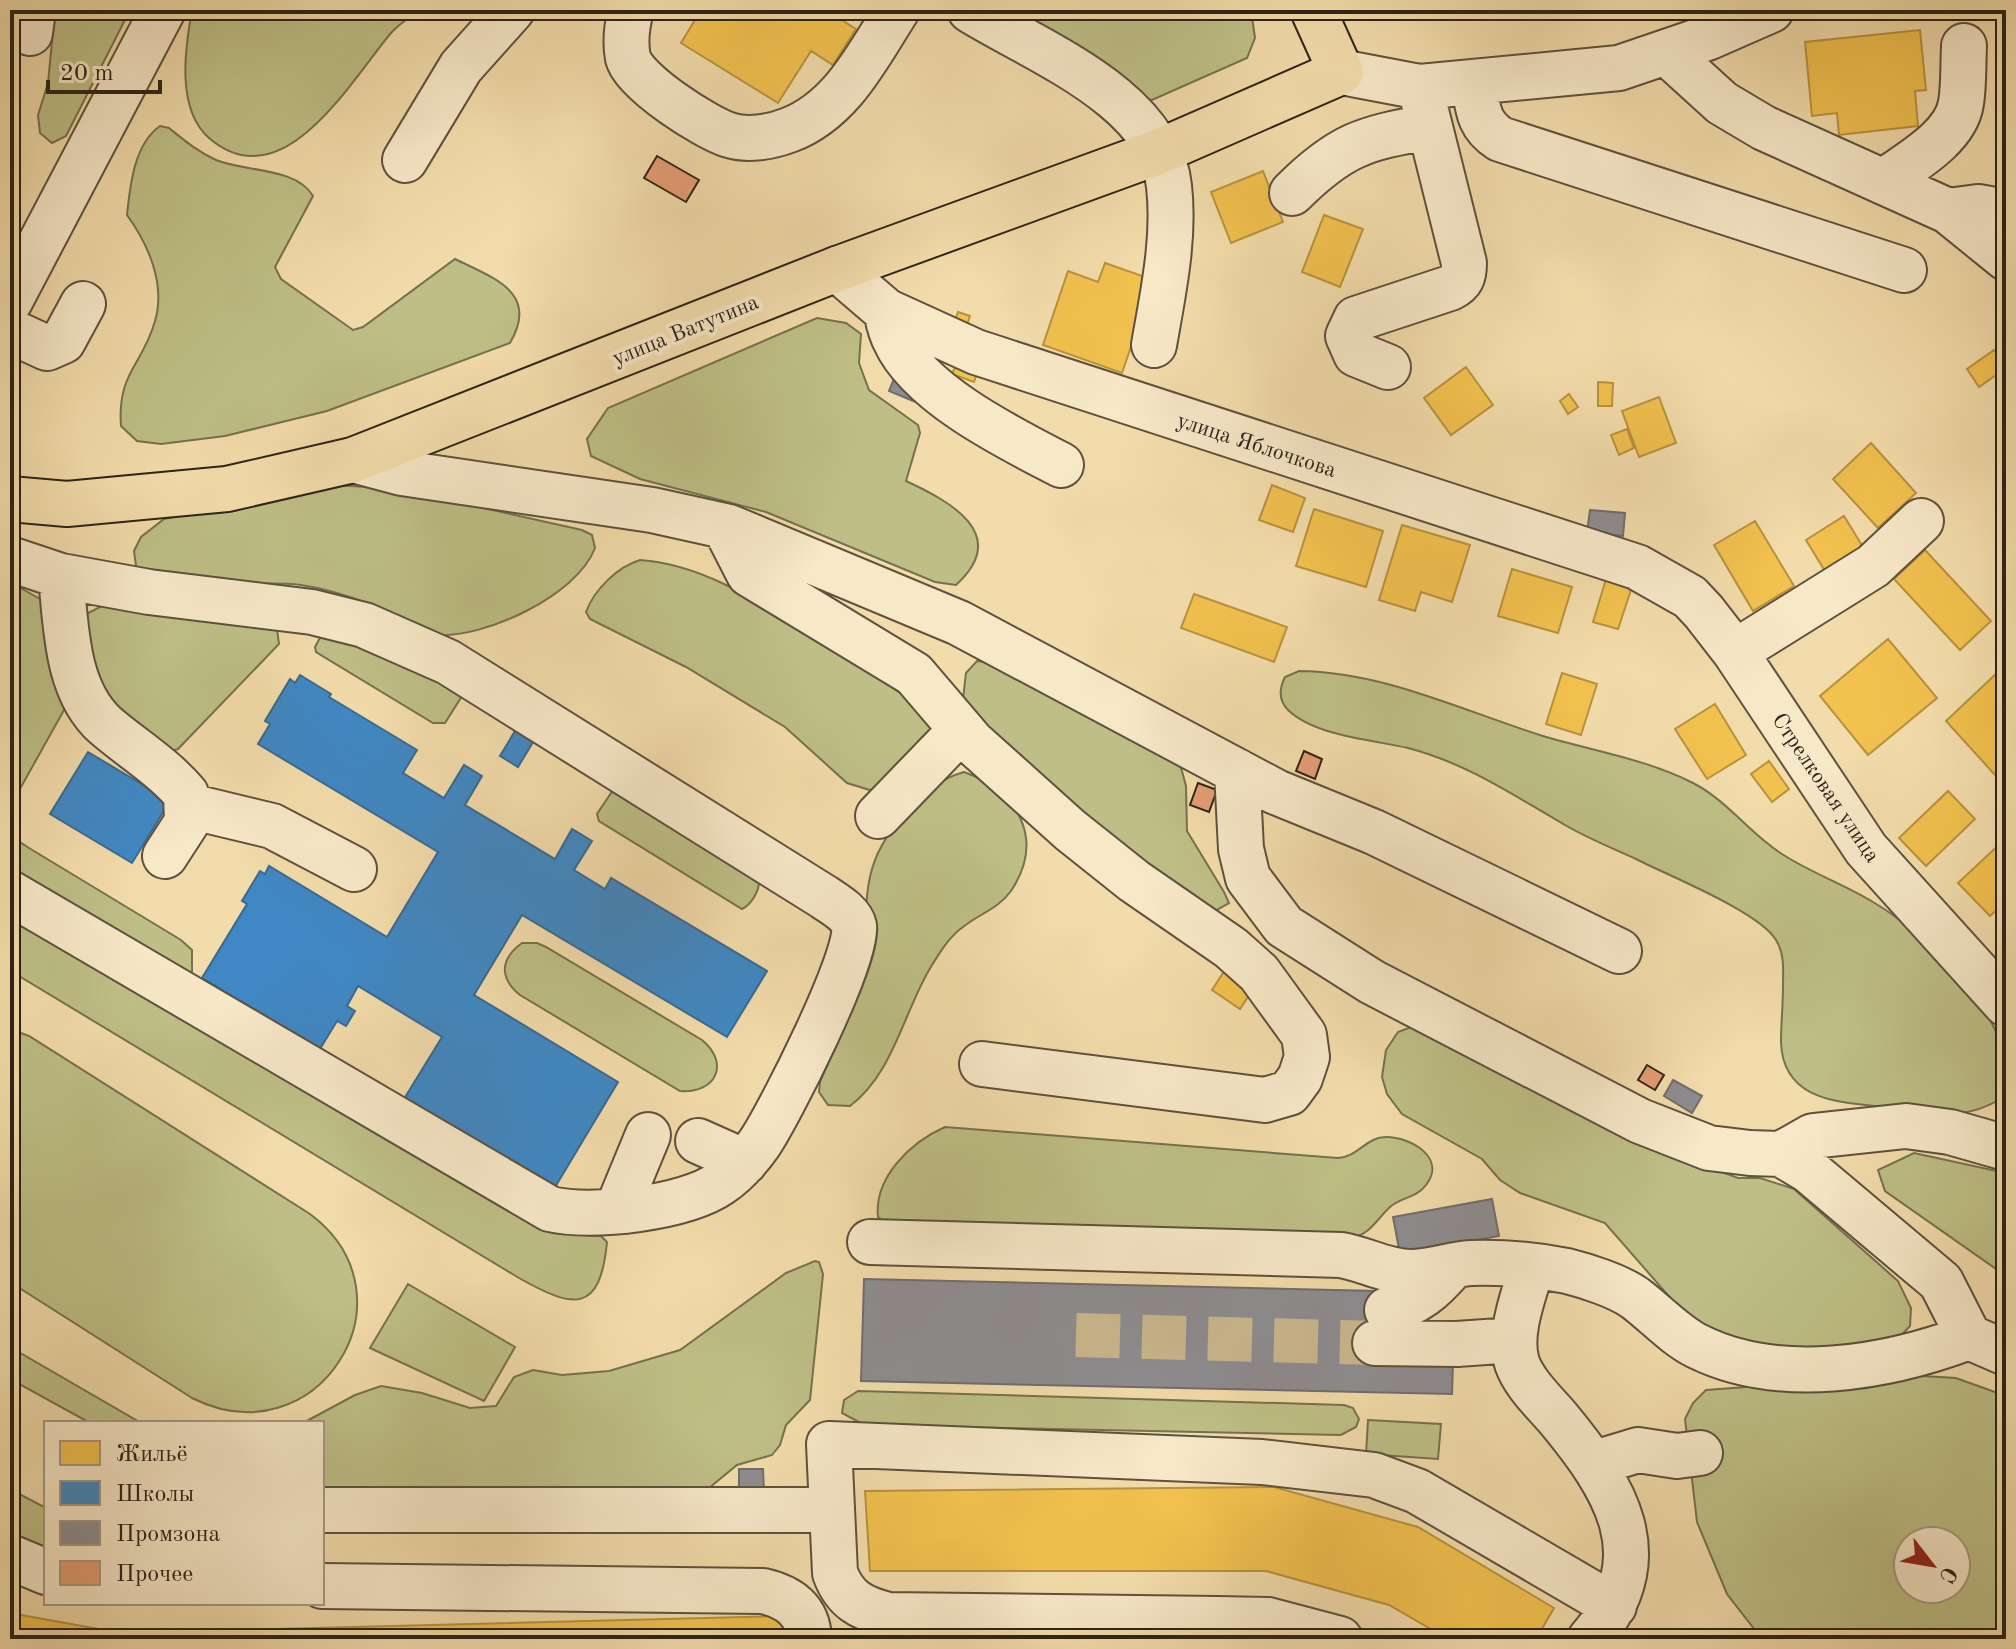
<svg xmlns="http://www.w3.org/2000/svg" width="2016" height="1649" font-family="'Old Standard TT',serif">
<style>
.green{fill:#bebf86;stroke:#75714f;stroke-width:2;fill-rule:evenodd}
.homes{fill:#f2c14e;stroke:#b7923e;stroke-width:2}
.schools{fill:#3f88c5;stroke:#396a91;stroke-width:2}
.industry{fill:#8d8d92;stroke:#706d6d;stroke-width:2}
.building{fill:#e59d73;stroke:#2c2318;stroke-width:2}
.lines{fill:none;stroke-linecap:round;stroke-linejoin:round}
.minor-tunnel{stroke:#cbb78e;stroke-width:44;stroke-dasharray:44 22;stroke-linecap:butt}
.minor-casing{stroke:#5e513d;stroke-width:48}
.major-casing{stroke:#2c2318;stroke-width:48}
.minor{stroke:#f7e8c8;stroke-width:44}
.major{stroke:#f3dcab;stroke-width:44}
.labels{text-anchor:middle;stroke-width:8;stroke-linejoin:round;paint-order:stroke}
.street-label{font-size:22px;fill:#2c2318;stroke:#f7e8c8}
</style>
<rect width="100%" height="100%" fill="#f3dcab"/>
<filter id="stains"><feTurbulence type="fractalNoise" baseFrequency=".0025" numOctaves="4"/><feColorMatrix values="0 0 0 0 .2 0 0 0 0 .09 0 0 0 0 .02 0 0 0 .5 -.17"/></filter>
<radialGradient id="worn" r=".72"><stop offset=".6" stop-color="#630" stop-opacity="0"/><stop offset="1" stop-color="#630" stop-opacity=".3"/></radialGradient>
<path class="green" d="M 55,10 L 130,10 L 66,136 L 52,143 L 40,133 L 38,115 L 48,83 Z
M 192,10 L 420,10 C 410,17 399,24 391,33 C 351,80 283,202 209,138 C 176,109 185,49 192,10 Z
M 1036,10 L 1251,10 L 1255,38 L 1247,58 L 1152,100 L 1143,98 L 1042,31 L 1036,21 Z
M 160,126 L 169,128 C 184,140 198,152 216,160 C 245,172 296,167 313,196 L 275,267 L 281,279 L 353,330 L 363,327 L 455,259 C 493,278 540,292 510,343 L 327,411 L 225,436 L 161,444 L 137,441 L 121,426 C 117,372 143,365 155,321 C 166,284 148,244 127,215 C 130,186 134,144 160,126 Z
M 817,318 L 846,323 L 861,334 L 859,363 L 869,390 L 918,425 L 920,433 L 906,481 C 949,501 1012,534 956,585 L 935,582 L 766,512 L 640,479 L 591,456 L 587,439 L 608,408 Z
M 335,485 L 399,489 L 582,530 L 592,535 L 595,548 C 577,596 483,639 435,635 C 392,613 349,592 301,585 C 252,579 179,595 136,566 L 134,551 L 141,537 L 164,519 Z
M 640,560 C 707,565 761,604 817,639 C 858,664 897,688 933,719 L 930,732 L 873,791 L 847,783 L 785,727 L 686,667 L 590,619 L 586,612 C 594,590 617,567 640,560 Z
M 10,582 L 40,599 L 49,611 L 65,700 L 64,710 L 11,805 L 10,817 Z
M 106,604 L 277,629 L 279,644 L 178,749 L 171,751 L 118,715 L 86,658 L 84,615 Z
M 322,634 L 388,649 L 462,696 L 445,723 L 433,723 L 316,652 L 315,647 Z
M 977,661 L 997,664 L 1180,764 L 1186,786 L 1187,831 L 1224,892 L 1229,903 L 1213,912 L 1146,866 L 984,728 L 963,699 L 966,673 Z
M 1299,671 C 1385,672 1463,711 1543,736 C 1593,751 1646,759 1693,783 C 1728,801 1750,834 1782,854 C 1811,873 1844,884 1873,902 C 1919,929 1983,993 2001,1044 C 2007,1061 2004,1080 2002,1098 C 1964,1122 1934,1113 1891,1108 C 1844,1102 1783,1104 1781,1042 C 1781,1024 1783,1005 1783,987 C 1783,972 1785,954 1776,940 C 1760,912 1667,875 1636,859 C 1612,848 1587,838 1565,825 C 1513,795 1466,763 1408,748 C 1373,740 1315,736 1288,710 C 1278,700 1279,689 1285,677 Z
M 964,772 C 1017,791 1046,838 1011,891 C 998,909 979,914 963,927 C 949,937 941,951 932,965 C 904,1010 894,1073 850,1106 L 828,1105 L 819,1092 L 820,1082 C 832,1052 856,1010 861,979 C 872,907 852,867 910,809 C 929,790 937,780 964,772 Z
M 616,791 L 759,880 C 760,890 751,905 742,909 L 599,821 L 597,814 L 611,793 Z
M 10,820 L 20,842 L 29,848 L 181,940 L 192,950 L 192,972 L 186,978 L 10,873 Z
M 16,926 L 35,929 L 393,1143 L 541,1225 L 569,1234 L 601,1236 L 607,1242 C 600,1314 574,1309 519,1278 L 19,976 L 10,967 L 10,933 Z
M 522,943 L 537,943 L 546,947 L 702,1040 C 731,1064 715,1094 680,1091 L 520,995 C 499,978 500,959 522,943 Z
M 1416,1025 L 1667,1152 L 1738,1178 L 1760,1178 L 1794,1189 L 1898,1281 L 1911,1308 L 1910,1326 L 1897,1340 L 1808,1354 L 1700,1332 L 1605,1223 L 1520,1193 L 1500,1180 L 1482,1159 L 1402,1114 L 1387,1094 L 1382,1077 L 1386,1050 L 1398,1032 Z
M 10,1029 L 29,1036 L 310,1214 C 421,1297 317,1461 192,1398 L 10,1282 Z
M 945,1127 L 1338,1158 C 1358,1157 1366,1137 1386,1137 C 1411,1137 1447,1158 1426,1185 C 1417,1198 1401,1197 1390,1207 C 1377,1219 1371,1233 1353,1238 L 890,1226 L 878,1217 C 874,1177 911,1142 945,1127 Z
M 1914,1153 L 2006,1173 L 2006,1276 L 1885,1191 L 1878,1170 Z
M 815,1261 L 819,1262 L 823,1274 L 810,1400 L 786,1425 L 780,1445 L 772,1455 L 737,1465 L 709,1488 L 458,1492 L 322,1490 L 322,1423 L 303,1423 L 355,1395 L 381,1386 L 422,1393 L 470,1408 L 496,1406 L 514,1377 L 533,1370 L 562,1375 L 609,1371 L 680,1350 L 786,1273 Z
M 408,1284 L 515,1347 L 484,1401 L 370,1348 Z
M 10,1347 L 141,1423 L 90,1423 L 10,1379 Z
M 1905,1375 L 1956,1378 L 2006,1396 L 2006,1639 L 1762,1639 L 1727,1594 L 1697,1522 L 1685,1419 L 1693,1403 L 1706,1390 ZM 1908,1541 L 1956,1541 L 1956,1589 L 1908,1589 Z
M 858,1391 L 1344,1405 L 1353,1408 L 1359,1419 L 1356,1427 L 1341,1435 L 864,1425 L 842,1413 L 844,1400 Z
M 1368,1420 L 1441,1424 L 1438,1459 L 1366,1454 Z
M 10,1489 L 46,1508 L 46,1552 L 10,1536 Z"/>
<path class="homes" d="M 701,10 L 837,10 L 834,15 L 856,29 L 833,65 L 811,51 L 778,103 L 681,43 Z
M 1920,30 L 1926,90 L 1915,91 L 1918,126 L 1839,135 L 1837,113 L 1812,116 L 1805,42 Z
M 1263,171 L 1283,222 L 1231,243 L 1211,192 Z
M 1324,215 L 1363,229 L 1340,287 L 1302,272 Z
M 1105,263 L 1154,280 L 1122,373 L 1043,345 L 1068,271 L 1098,282 Z
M 958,312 L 970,316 L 966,328 L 954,323 Z
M 1994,350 L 2006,368 L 1979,387 L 1967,369 Z
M 957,363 L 978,370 L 974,382 L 952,374 Z
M 1466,367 L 1493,405 L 1451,435 L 1424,398 Z
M 1598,382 L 1613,383 L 1612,406 L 1598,406 Z
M 1569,394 L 1578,407 L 1568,414 L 1560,401 Z
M 1659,397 L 1676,443 L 1639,457 L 1622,411 Z
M 1627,429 L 1634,448 L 1619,455 L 1611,435 Z
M 1871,443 L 1916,493 L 1878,528 L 1833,479 Z
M 1272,485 L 1305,498 L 1293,532 L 1259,520 Z
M 1314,509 L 1383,531 L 1366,587 L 1296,566 Z
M 1844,516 L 1866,552 L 1828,576 L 1806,540 Z
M 1755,521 L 1794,586 L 1753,611 L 1714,545 Z
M 1402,525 L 1470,545 L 1452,602 L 1421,592 L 1415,611 L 1379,600 Z
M 1925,550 L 1991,621 L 1960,650 L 1894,579 Z
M 1512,569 L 1572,587 L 1558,633 L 1498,616 Z
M 1606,579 L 1632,587 L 1618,629 L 1593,622 Z
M 1194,594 L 1287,627 L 1274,662 L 1181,628 Z
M 1888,639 L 1937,698 L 1868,755 L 1820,696 Z
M 1998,672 L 2006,681 L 2006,767 L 1996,776 L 1946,721 Z
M 1562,673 L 1597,684 L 1581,735 L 1546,724 Z
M 1715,704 L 1746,755 L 1707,779 L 1675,729 Z
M 1769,761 L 1789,789 L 1772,802 L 1751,774 Z
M 1948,791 L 1975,819 L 1926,866 L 1899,838 Z
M 2004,840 L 2006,901 L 1990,916 L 1958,883 Z
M 1225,970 L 1253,989 L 1240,1009 L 1212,990 Z
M 1274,1487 L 1418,1527 L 1554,1608 L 1536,1639 L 1448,1639 L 1389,1605 L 1266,1571 L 870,1571 L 865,1491 Z
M 10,1613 L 121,1633 L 785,1616 L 785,1639 L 10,1639 Z"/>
<path class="schools" d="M 300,675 L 331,694 L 329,697 L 417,750 L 403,773 L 444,798 L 464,765 L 482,776 L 465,805 L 555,859 L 572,829 L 592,841 L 574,870 L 605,889 L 611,878 L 767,971 L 727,1037 L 522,915 L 474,995 L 618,1082 L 554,1189 L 404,1099 L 442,1037 L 358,986 L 347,1006 L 355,1011 L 346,1026 L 337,1021 L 320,1049 L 202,978 L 247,904 L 242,901 L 260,871 L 265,874 L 269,866 L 387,937 L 438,852 L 258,744 L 270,724 L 265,721 L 290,679 L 295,683 Z
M 515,731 L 533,742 L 518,767 L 500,756 Z
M 88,752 L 170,801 L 132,863 L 50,814 Z"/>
<path class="industry" d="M 896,374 L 923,405 L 889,391 Z
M 1590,510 L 1625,513 L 1623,536 L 1587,532 Z
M 1673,1080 L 1702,1096 L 1692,1113 L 1664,1096 Z
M 1492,1199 L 1499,1236 L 1400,1254 L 1393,1217 Z
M 864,1279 L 1377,1291 L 1375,1360 L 1453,1362 L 1452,1394 L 861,1381 Z
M 739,1469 L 763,1469 L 764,1492 L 739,1492 Z"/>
<path class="building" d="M 2006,56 L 2006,78 L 1996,62 Z
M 657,156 L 699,180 L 686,202 L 644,178 Z
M 1304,751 L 1322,759 L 1315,779 L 1296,771 Z
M 1198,783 L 1217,790 L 1209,812 L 1190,805 Z
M 1647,1065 L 1664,1075 L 1655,1090 L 1638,1080 Z"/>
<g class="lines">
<path class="minor-tunnel" d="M 1076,1335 L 1375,1343"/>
<defs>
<path id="minor" d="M 631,10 C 627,25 625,43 628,58 C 634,82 706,128 729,135 C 747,141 771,137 789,130 C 842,110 868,55 897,10
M 970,10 C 1036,51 1160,98 1169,186 C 1175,239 1163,293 1154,345
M 30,33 L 33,10
M 1667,53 L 1722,103 L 1764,128 L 1948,211 L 2006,258
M 1341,72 L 1420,87 L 1619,68 L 1707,38 L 1771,10
M 1474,84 C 1478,109 1478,125 1500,139 L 1904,270
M 405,160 L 461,67 L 512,10
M 1883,182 C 1909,163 1956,138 1961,103 C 1964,85 1963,65 1964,46
M 1292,193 C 1340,145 1364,138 1429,127
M 1948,211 L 1978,207 L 2006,212
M 837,269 L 886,311 L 976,352 L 1637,567 L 1690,597 L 1704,612 L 1735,652 L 1866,849 L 2006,1004
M 10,301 L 163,10
M 886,311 C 888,320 890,331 895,340 C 919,394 1011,439 1061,465
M 10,331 L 47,348 L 63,341 L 83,304
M 1388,367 L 1356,354 L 1348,336 L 1356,319 L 1450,288 C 1462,282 1464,276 1464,263 L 1420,87
M 353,460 L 402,473 L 652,510 L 729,527 L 959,623 L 1276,792 L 1374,832 L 1619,951
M 729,527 L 729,535 L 749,574 L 914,674 L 972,742 L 1070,830 L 1134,881 L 1231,948 L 1259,973 L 1304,1035 L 1307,1057 L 1300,1078 L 1289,1093 L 1265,1100 L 982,1064
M 10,559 L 61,576 L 149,592 L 312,612 L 364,625 L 448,662 L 824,897 C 834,904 851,913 854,926 C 860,955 779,1115 759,1144 C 749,1158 736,1173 721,1183 C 685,1208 592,1219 550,1209 L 10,893
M 61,576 C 66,626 66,691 106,726 C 133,749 163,767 186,794 L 187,822 L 165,856
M 1735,652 L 1873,566 L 1921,521
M 1237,771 L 1241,849 L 1248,878 L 1284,926 L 1372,982 L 1640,1121 L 1709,1148 L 1750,1153 L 1781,1154 L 1813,1136 L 1906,1126 L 1950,1132 L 2006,1148
M 189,806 L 272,826 L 354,869
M 878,816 L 961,730
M 698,1141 L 745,1162
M 1781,1154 L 1808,1170 L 1941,1282 L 1969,1337
M 617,1210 L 648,1135
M 870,1242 L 1341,1255 C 1365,1259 1386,1272 1411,1272 C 1431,1272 1451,1264 1471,1263 C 1502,1262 1537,1265 1567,1271 C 1587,1276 1618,1286 1635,1298 C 1655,1313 1675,1335 1697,1346 C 1779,1387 1887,1368 1969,1337 L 2006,1353
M 1532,1266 C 1524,1295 1508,1333 1517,1363 C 1524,1383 1543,1401 1557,1417 C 1615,1487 1661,1557 1590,1639
M 1387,1310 C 1417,1305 1434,1288 1453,1266
M 1375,1343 L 1457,1344 L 1514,1340
M 1595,1463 L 1638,1450 L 1677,1456 L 1700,1453
M 322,1510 L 831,1510
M 10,1557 L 46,1572
M 322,1586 L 763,1591 C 789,1597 808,1610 809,1639
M 1217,1619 L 888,1615 C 861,1608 845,1600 835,1573 L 829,1444 L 1262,1462 L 1374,1475 L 1417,1491 L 1614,1606
M 1198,1639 L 1217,1619 L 1268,1620 L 1340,1639"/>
<path id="major" d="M 10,499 L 67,504 L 227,489 L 353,460 L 837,269 L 1158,152 L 1341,72 L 1313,10"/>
</defs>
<use href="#minor" class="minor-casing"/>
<use href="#major" class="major-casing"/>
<use href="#minor" class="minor"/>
<use href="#major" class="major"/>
</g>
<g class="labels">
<g class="street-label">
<text transform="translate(685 329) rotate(-22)" y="8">улица Ватутина</text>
<text transform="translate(1257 444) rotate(18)" y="8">улица Яблочкова</text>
<text transform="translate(1827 787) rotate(56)" y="8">Стрелковая улица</text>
</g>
</g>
<rect width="2016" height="1649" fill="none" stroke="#f3dcab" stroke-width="40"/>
<rect x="12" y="12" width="1992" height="1625" fill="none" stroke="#2c2318" stroke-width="4"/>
<rect x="20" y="20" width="1976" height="1609" fill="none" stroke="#2c2318" stroke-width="2"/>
<rect x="44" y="1421" width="280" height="184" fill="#f7e8c8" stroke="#a69982" stroke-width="2"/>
<rect x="60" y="1441" width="40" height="24" fill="#f2c14e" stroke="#a69982" stroke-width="2"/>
<text x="116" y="1461" font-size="24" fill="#2c2318">Жильё</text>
<rect x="60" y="1481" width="40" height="24" fill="#3f88c5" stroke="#a69982" stroke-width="2"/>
<text x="116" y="1501" font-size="24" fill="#2c2318">Школы</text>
<rect x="60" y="1521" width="40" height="24" fill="#8d8d92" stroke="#a69982" stroke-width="2"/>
<text x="116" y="1541" font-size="24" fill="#2c2318">Промзона</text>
<rect x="60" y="1561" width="40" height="24" fill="#e59d73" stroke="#a69982" stroke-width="2"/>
<text x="116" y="1581" font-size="24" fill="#2c2318">Прочее</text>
<g transform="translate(1932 1565) rotate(121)"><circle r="38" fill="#f7e8c8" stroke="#a69982" stroke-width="2"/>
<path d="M0-6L14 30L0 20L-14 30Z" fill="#8f2418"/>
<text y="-12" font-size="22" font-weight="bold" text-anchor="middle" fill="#2c2318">С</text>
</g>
<path d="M48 80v12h112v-12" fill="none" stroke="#2c2318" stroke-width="4"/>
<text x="60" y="80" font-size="24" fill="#2c2318" stroke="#f7e8c8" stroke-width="6" paint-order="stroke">20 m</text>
<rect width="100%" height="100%" filter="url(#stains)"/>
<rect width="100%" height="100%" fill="url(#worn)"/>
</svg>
